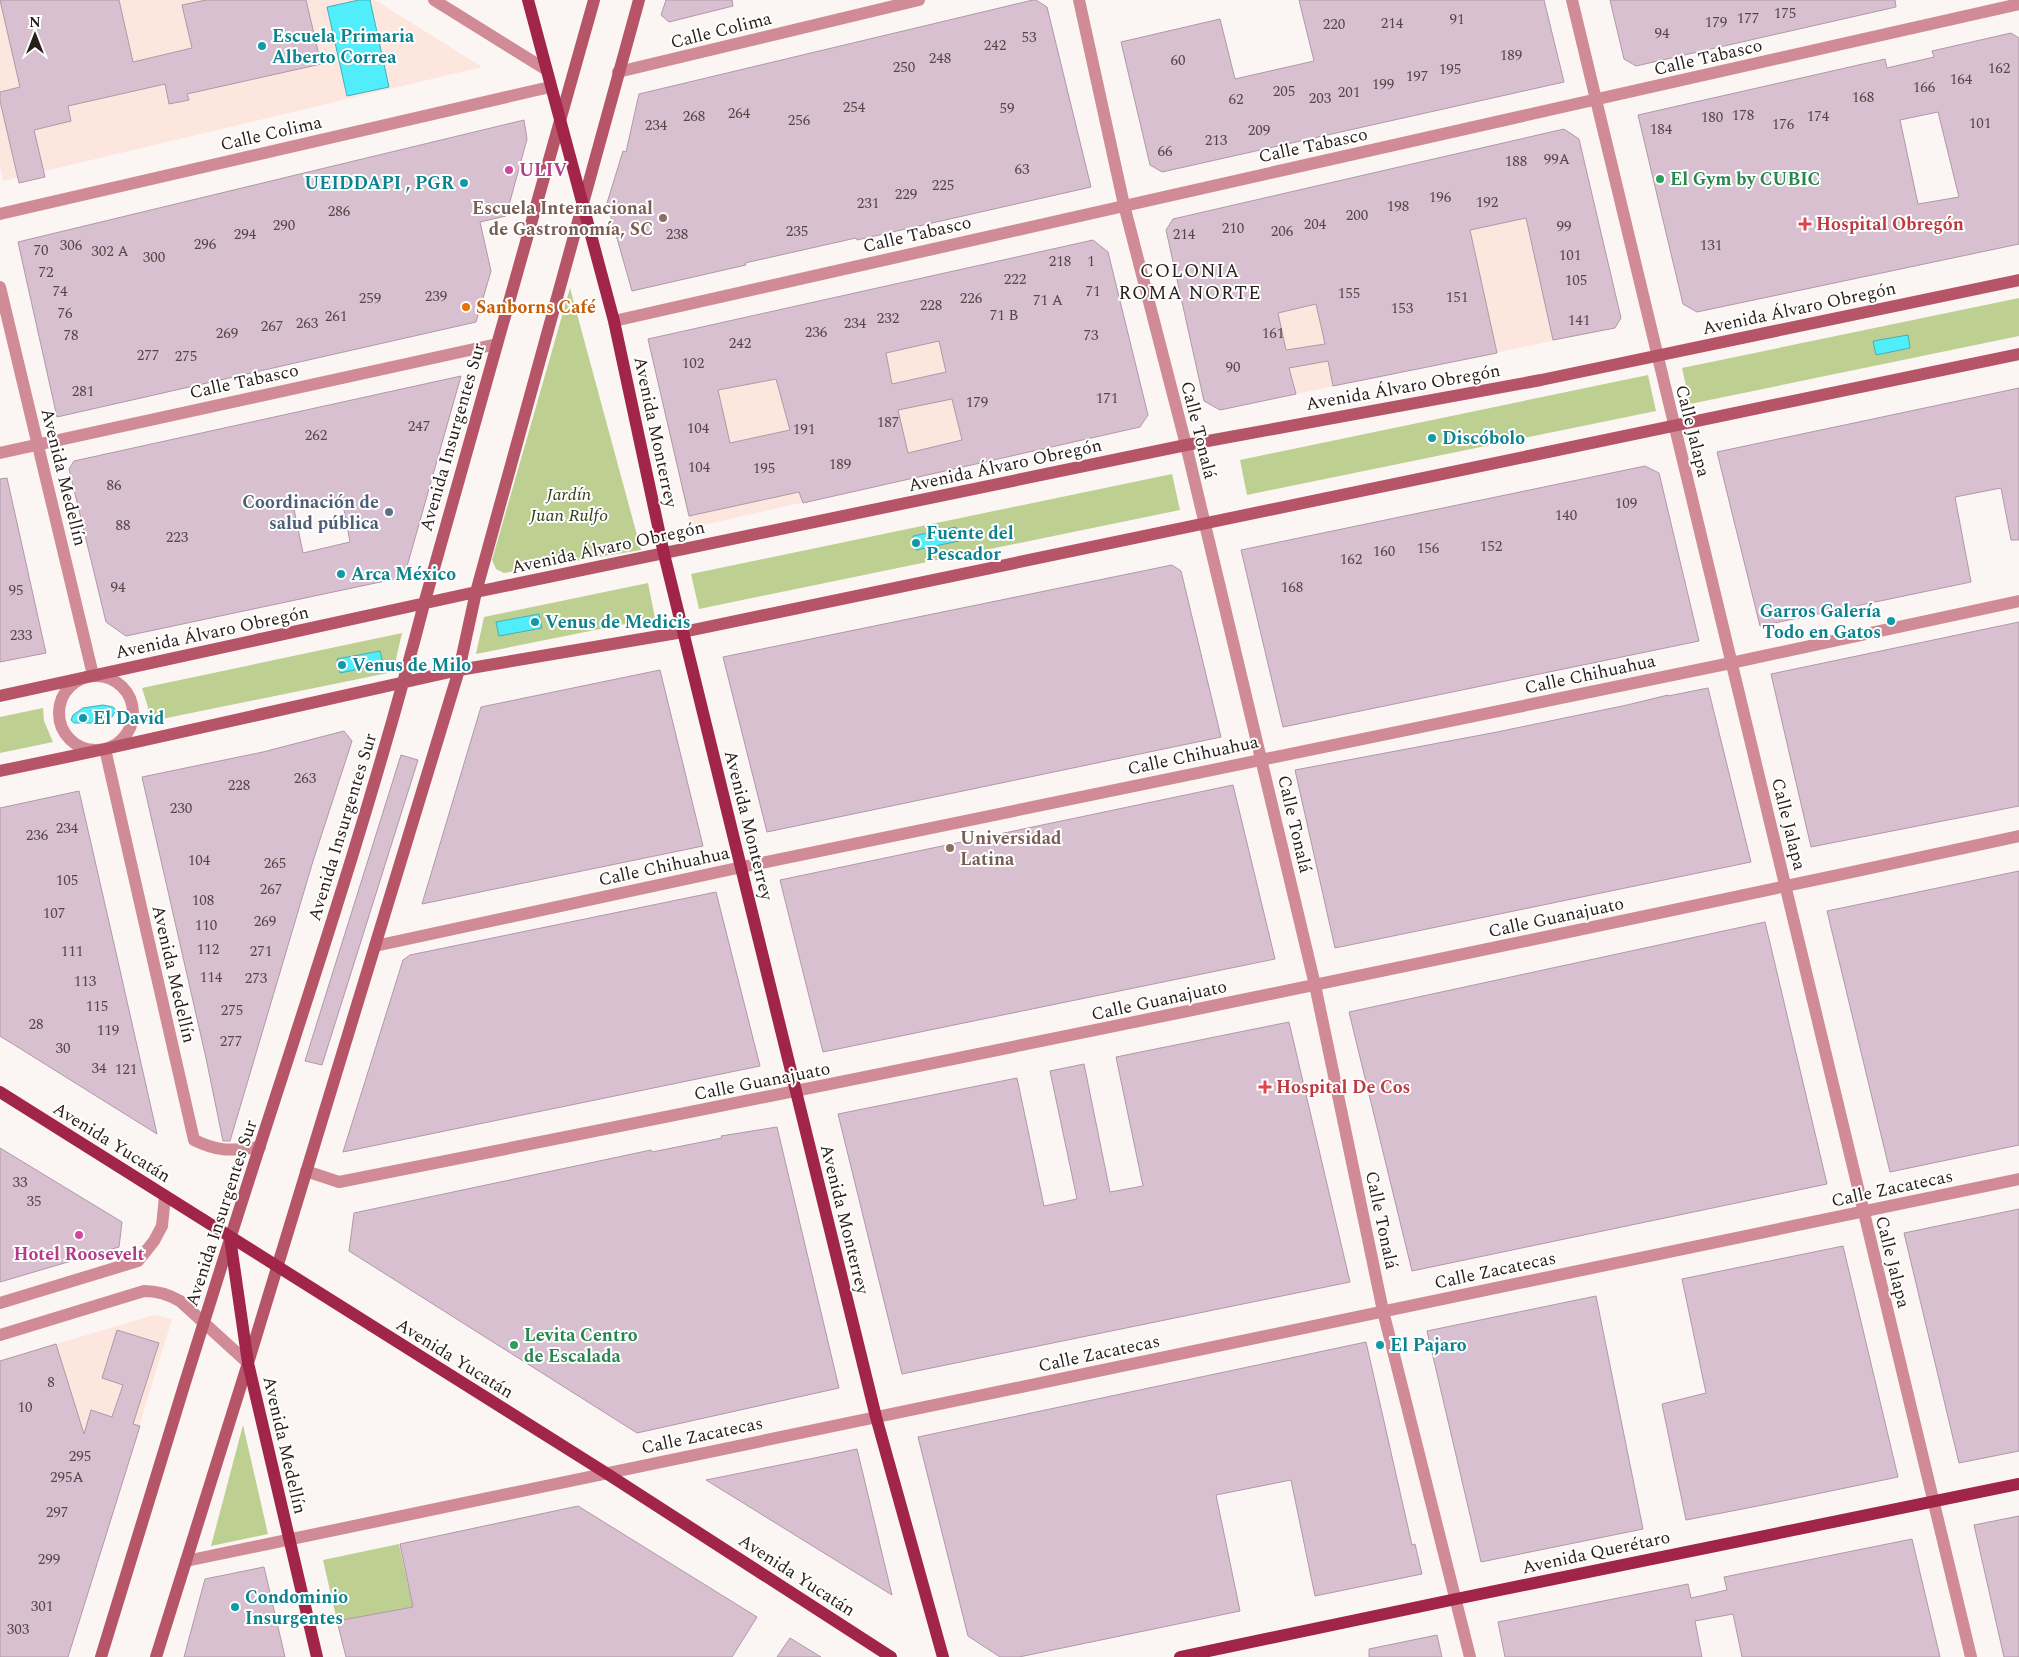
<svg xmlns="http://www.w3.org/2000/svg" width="2019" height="1657" font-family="Spectral,serif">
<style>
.built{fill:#fce6dd}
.green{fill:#bdd091}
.water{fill:#50edfb;stroke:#44afb8}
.building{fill:#d8c0d0;stroke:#b098a8;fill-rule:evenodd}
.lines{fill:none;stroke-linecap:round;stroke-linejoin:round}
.minor{stroke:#d08b96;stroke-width:12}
.secondary{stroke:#b65468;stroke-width:12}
.primary{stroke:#a12449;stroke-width:12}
.culture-dot{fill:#0f9aa8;stroke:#fff;stroke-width:2}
.hotel-dot{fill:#d1479c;stroke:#fff;stroke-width:2}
.leisure-dot{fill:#2e9e5b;stroke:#fff;stroke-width:2}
.education-dot{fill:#8d6e63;stroke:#fff;stroke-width:2}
.health-dot{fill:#e0444e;stroke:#fff;stroke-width:2}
.food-dot{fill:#e8710a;stroke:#fff;stroke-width:2}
.service-dot{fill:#5c6f8a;stroke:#fff;stroke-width:2}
.labels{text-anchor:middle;stroke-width:4;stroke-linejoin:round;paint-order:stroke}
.number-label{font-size:15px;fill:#544648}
.street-label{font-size:18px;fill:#281e1a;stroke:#fff}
.culture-label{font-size:18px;font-weight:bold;fill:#0d838f;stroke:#fff;text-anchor:start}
.hotel-label{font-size:18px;font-weight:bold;fill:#b23c85;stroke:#fff;text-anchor:start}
.leisure-label{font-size:18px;font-weight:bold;fill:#27864d;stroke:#fff;text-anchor:start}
.education-label{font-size:18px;font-weight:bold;fill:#785e54;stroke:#fff;text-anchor:end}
.health-label{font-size:18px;font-weight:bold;fill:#be3a42;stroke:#fff;text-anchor:start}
.food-label{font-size:18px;font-weight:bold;fill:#c56008;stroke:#fff;text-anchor:start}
.park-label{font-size:18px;font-style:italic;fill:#353f17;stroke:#fff}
.service-label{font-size:18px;font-weight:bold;fill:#4e5e75;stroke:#fff;text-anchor:end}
.neighbourhood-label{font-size:19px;letter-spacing:1px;fill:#281e1a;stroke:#fff}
</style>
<rect width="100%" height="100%" fill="#fbf5f3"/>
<path class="built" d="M 0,0 L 375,0 L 482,67 L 3,181 L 0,166 Z
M 1526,218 L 1621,318 L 1615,328 L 1277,398 L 1260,321 L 1428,238 Z
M 1050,317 L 1079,439 L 691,528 L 662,402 Z
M 154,1315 L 172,1319 L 68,1657 L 0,1657 L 23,1354 Z"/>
<path class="green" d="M 570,288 L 641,550 L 504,573 L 496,569 L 492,560 Z
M 2019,298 L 2019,336 L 1690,404 L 1682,368 Z
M 1648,375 L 1656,411 L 1247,495 L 1240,460 Z
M 1172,474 L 1180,510 L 699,609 L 691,574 Z
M 648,583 L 655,618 L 476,654 L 484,617 Z
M 402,633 L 393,672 L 147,722 L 148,707 L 142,688 Z
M 43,708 L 44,721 L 53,742 L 0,753 L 0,717 Z
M 243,1425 L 268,1534 L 211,1546 Z
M 399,1544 L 413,1607 L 337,1621 L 323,1560 Z"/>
<path class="water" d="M 359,0 L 370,0 L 389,87 L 347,96 L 327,7 Z
M 1908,335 L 1910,348 L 1876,355 L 1873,341 Z
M 956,527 L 959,541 L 916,550 L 913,536 Z
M 539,614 L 542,628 L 499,636 L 496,622 Z
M 380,651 L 383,664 L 340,673 L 337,659 Z
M 103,705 L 113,707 L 116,710 L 112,717 L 96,723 L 74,723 L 71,720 L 73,715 L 83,708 Z"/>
<path class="building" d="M 0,0 L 119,0 L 133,62 L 192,48 L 182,5 L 206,0 L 306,0 L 321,64 L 187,94 L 189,100 L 169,104 L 165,84 L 68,106 L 71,121 L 34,130 L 45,177 L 19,183 L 0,101 L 0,92 L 20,87 Z
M 666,0 L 732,0 L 733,6 L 669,22 L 661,15 Z
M 1033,0 L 1036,0 L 1047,7 L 1091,187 L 857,240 L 856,238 L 745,263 L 746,265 L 632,291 L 607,203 L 623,151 L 626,152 L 639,94 Z
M 1299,0 L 1544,0 L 1564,82 L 1162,172 L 1150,165 L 1121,42 L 1220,19 L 1235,79 L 1314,61 Z
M 1610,0 L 1895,0 L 1896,7 L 1636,66 L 1624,59 Z
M 2011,33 L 2019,38 L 2019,244 L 1697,312 L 1683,304 L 1638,115 L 1885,59 L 1887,68 L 1934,57 L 1932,51 ZM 1938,112 L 1959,197 L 1918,204 L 1900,120 Z
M 524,120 L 527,139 L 506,216 L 480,222 L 491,271 L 476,322 L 57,417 L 18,242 Z
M 1564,129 L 1579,139 L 1621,318 L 1615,328 L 1553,340 L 1526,218 L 1470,230 L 1497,353 L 1333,386 L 1328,361 L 1289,368 L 1296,394 L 1220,410 L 1204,401 L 1166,230 L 1173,219 ZM 1316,304 L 1325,344 L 1286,350 L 1278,313 Z
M 1093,240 L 1108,252 L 1148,415 L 1140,427 L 803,503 L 799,492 L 689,516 L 648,339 ZM 939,341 L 946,372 L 892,384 L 886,353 ZM 776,379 L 790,430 L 730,443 L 718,390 ZM 952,399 L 962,440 L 908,453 L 898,410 Z
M 461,376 L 404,577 L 126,636 L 106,622 L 69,469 L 74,461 ZM 342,499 L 350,542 L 303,553 L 294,509 Z
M 2019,388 L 2019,540 L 2011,540 L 2001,488 L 1955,497 L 1971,582 L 1760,626 L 1717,452 Z
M 1645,466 L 1659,473 L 1699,641 L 1283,727 L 1241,550 Z
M 7,478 L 46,653 L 0,662 L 0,479 Z
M 1172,565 L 1181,571 L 1221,737 L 767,832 L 723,657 Z
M 2019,622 L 2019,806 L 1811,847 L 1771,674 Z
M 660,670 L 703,846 L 422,904 L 481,707 Z
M 1708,688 L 1751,862 L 1335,948 L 1295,770 L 1497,732 L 1627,705 L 1668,695 L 1668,696 Z
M 344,731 L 352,741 L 313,861 L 230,1141 L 223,1141 L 206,1058 L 142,777 L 263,752 Z
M 401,755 L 418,760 L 322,1065 L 305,1061 Z
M 1233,785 L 1275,959 L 823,1052 L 780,880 Z
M 79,791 L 117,957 L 157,1134 L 0,1036 L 0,808 Z
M 2019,871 L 2019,1145 L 1890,1172 L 1827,911 Z
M 716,892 L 760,1066 L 343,1152 L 403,960 L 410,955 Z
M 1765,922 L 1827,1184 L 1412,1271 L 1349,1012 Z
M 1289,1022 L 1350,1282 L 902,1374 L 838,1114 L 1017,1078 L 1044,1206 L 1077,1199 L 1050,1071 L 1084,1064 L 1110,1192 L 1143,1186 L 1116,1057 Z
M 777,1127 L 839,1388 L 637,1433 L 349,1251 L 354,1213 L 651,1150 L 652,1152 L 722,1138 L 721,1136 Z
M 0,1148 L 122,1222 L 119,1247 L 0,1282 Z
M 2019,1209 L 2019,1451 L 1959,1463 L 1904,1233 Z
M 1843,1246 L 1898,1477 L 1773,1503 L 1686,1520 L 1662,1404 L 1706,1393 L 1682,1279 Z
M 1596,1296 L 1643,1529 L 1481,1562 L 1427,1331 Z
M 117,1330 L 159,1343 L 133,1424 L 140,1426 L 68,1657 L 0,1657 L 0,1361 L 56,1344 L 84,1434 L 91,1410 L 112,1417 L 123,1385 L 102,1378 Z
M 1366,1342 L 1412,1545 L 1415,1544 L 1422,1574 L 1315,1596 L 1291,1480 L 1216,1495 L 1240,1611 L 1019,1657 L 1000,1657 L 968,1636 L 918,1437 Z
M 857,1449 L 892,1595 L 706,1480 L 824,1456 Z
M 578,1506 L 757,1617 L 732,1657 L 346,1657 L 337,1621 L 413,1607 L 400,1544 Z
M 2019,1516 L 2019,1657 L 2004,1657 L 1974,1525 Z
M 1912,1539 L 1940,1657 L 1742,1657 L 1733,1614 L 1695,1621 L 1702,1657 L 1505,1657 L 1498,1622 L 1688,1584 L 1691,1598 L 1727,1590 L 1724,1577 Z
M 264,1567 L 285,1657 L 184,1657 L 205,1579 Z
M 1437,1635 L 1442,1657 L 1369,1657 L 1369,1649 Z
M 790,1638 L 821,1657 L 777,1657 Z"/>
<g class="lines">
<path class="minor" d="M 434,0 L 545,69
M 1079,0 L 1124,205 L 1186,445 L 1315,985 L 1383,1311 L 1470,1657
M 1572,0 L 1971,1657
M 618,72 L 919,0
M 0,214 L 550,87
M 0,287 L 93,675
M 614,321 L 2019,4
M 0,453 L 497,344
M59 713a37 37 0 1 1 74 0a37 37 0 1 1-74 0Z
M 105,749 L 194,1140 C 221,1153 231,1150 260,1147
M 375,946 L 742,867 L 1731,663 L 2019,601
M 306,1171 L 339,1182 C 900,1071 1460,957 2019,836
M 0,1303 L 138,1261 L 154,1241 L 162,1226 L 165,1196
M 0,1335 L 144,1291 C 158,1291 168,1294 180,1301 L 248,1363
M 186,1561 L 2019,1179"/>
<path class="secondary" d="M 0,696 L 476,592 L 1186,445 L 1541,380 L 2019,280
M 0,771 L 105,749 L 459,670 L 683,632 L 2019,354
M 101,1657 C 143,1518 186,1378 230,1239 C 297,1028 369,818 424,604 L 594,0
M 156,1657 L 248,1363 L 459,670 L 476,592 L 639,0"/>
<path class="primary" d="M 528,0 L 614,321 L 664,554 L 876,1417 L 943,1657
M 0,1092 L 606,1473 L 891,1657
M 230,1238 L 248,1363 L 317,1657
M 1180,1657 L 1456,1599 L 2019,1484"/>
</g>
<g class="culture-dot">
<circle cx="262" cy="46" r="5"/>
<circle cx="464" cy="183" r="5"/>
<circle cx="1432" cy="438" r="5"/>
<circle cx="916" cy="543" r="5"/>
<circle cx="341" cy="574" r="5"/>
<circle cx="1891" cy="621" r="5"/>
<circle cx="535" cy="622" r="5"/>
<circle cx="342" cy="665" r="5"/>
<circle cx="83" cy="718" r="5"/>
<circle cx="1380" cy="1345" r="5"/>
<circle cx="235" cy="1607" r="5"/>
</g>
<g class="hotel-dot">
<circle cx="509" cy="170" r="5"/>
<circle cx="79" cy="1235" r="5"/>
</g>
<g class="leisure-dot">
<circle cx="1660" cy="179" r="5"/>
<circle cx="514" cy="1345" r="5"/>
</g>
<g class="education-dot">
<circle cx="663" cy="218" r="5"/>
<circle cx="950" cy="848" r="5"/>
</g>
<g class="health-dot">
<path d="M1802.5 216.5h5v5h5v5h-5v5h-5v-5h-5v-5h5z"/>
<path d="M1262.5 1079.5h5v5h5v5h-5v5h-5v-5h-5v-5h5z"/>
</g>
<circle class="food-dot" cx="466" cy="307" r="5"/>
<circle class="service-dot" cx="389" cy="512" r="5"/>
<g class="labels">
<g class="number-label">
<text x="1785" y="18">175</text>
<text x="1748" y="23">177</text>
<text x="1457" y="24">91</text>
<text x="1716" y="27">179</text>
<text x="1392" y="28">214</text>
<text x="1334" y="29">220</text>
<text x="1662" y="38">94</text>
<text x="1029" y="42">53</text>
<text x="995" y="50">242</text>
<text x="1511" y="60">189</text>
<text x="940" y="63">248</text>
<text x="1178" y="65">60</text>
<text x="904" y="72">250</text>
<text x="1999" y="73">162</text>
<text x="1450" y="74">195</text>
<text x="1417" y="81">197</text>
<text x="1961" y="84">164</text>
<text x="1383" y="89">199</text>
<text x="1924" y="92">166</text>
<text x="1284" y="96">205</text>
<text x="1349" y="97">201</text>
<text x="1863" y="102">168</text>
<text x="1320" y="103">203</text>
<text x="1236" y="104">62</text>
<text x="854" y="112">254</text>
<text x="1007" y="113">59</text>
<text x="739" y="118">264</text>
<text x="1743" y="120">178</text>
<text x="694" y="121">268</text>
<text x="1818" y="121">174</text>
<text x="1712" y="122">180</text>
<text x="799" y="125">256</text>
<text x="1980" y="128">101</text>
<text x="1783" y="129">176</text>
<text x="656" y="130">234</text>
<text x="1661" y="134">184</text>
<text x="1259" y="135">209</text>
<text x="1216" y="145">213</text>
<text x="1165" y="156">66</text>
<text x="1557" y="164">99A</text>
<text x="1516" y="166">188</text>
<text x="1022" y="174">63</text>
<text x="943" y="190">225</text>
<text x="906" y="199">229</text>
<text x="1440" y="202">196</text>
<text x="1487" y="207">192</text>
<text x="868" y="208">231</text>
<text x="1398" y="211">198</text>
<text x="339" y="216">286</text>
<text x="1357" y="220">200</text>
<text x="1315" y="229">204</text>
<text x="284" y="230">290</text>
<text x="1564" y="231">99</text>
<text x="1233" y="233">210</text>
<text x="797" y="236">235</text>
<text x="1282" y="236">206</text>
<text x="245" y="239">294</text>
<text x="677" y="239">238</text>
<text x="1184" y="239">214</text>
<text x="205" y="249">296</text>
<text x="71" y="250">306</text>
<text x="1711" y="250">131</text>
<text x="41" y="255">70</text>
<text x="110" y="256">302 A</text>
<text x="1570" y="260">101</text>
<text x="154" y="262">300</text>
<text x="1060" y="266">218</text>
<text x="1091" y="266">1</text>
<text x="46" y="277">72</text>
<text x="1015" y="284">222</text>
<text x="1576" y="285">105</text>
<text x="60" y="296">74</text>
<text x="1093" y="296">71</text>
<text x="1349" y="298">155</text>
<text x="436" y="301">239</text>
<text x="1457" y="302">151</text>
<text x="370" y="303">259</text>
<text x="971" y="303">226</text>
<text x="1048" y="305">71 A</text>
<text x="931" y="310">228</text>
<text x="1402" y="313">153</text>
<text x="65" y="318">76</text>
<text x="1004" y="320">71 B</text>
<text x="336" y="321">261</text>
<text x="888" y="323">232</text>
<text x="1579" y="325">141</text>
<text x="307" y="328">263</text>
<text x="855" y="328">234</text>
<text x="272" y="331">267</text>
<text x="816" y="337">236</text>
<text x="227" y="338">269</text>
<text x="1273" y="338">161</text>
<text x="71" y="340">78</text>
<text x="1091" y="340">73</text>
<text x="740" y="348">242</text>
<text x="148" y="360">277</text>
<text x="186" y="361">275</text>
<text x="693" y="368">102</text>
<text x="1233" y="372">90</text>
<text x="83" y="396">281</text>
<text x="1107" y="403">171</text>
<text x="977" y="407">179</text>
<text x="888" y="427">187</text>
<text x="419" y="431">247</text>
<text x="698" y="433">104</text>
<text x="804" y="434">191</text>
<text x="316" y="440">262</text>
<text x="840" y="469">189</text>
<text x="699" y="472">104</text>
<text x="764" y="473">195</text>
<text x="114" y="490">86</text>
<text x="1626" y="508">109</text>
<text x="1566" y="520">140</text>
<text x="123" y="530">88</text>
<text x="177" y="542">223</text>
<text x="1491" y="551">152</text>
<text x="1428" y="553">156</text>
<text x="1384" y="556">160</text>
<text x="1351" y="564">162</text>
<text x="118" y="592">94</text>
<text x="1292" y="592">168</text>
<text x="16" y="595">95</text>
<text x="21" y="640">233</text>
<text x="305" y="783">263</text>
<text x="239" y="790">228</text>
<text x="181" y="813">230</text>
<text x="67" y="833">234</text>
<text x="37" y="840">236</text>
<text x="199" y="865">104</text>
<text x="275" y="868">265</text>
<text x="67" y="885">105</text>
<text x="271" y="894">267</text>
<text x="203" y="905">108</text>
<text x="54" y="918">107</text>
<text x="265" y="926">269</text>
<text x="206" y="930">110</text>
<text x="208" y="954">112</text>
<text x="72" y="956">111</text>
<text x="261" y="956">271</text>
<text x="211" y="982">114</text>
<text x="256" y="983">273</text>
<text x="85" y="986">113</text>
<text x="97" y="1011">115</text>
<text x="232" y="1015">275</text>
<text x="36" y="1029">28</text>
<text x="108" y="1035">119</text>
<text x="231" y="1046">277</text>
<text x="63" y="1053">30</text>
<text x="99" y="1073">34</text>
<text x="126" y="1074">121</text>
<text x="20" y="1187">33</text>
<text x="34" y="1206">35</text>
<text x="51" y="1387">8</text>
<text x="25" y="1412">10</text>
<text x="80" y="1461">295</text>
<text x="67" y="1482">295A</text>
<text x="57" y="1517">297</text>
<text x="49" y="1564">299</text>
<text x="42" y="1611">301</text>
<text x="18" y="1634">303</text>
</g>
<g class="street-label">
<text transform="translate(721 30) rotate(-14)" y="6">Calle Colima</text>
<text transform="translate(1708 57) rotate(-13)" y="6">Calle Tabasco</text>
<text transform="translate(271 133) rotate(-13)" y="6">Calle Colima</text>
<text transform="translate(1313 145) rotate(-12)" y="6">Calle Tabasco</text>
<text transform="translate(917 234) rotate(-13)" y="6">Calle Tabasco</text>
<text transform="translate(1799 308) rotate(-12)" y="6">Avenida Álvaro Obregón</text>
<text transform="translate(244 381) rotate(-12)" y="6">Calle Tabasco</text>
<text transform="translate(1403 387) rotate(-10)" y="6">Avenida Álvaro Obregón</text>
<text transform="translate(1199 430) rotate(76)" y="6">Calle Tonalá</text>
<text transform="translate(1693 431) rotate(76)" y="6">Calle Jalapa</text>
<text transform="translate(656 432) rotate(78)" y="6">Avenida Monterrey</text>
<text transform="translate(452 437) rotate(-74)" y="6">Avenida Insurgentes Sur</text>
<text transform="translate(1005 465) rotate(-12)" y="6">Avenida Álvaro Obregón</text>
<text transform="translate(64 477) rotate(76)" y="6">Avenida Medellín</text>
<text transform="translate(608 547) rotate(-12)" y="6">Avenida Álvaro Obregón</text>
<text transform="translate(212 632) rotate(-12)" y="6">Avenida Álvaro Obregón</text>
<text transform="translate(1590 674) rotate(-12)" y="6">Calle Chihuahua</text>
<text transform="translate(1193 755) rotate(-12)" y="6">Calle Chihuahua</text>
<text transform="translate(1295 824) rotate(77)" y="6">Calle Tonalá</text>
<text transform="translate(1789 824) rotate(76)" y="6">Calle Jalapa</text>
<text transform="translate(749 825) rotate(76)" y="6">Avenida Monterrey</text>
<text transform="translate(342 827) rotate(-73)" y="6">Avenida Insurgentes Sur</text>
<text transform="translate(664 866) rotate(-12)" y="6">Calle Chihuahua</text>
<text transform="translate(1556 917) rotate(-12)" y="6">Calle Guanajuato</text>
<text transform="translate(174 974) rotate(77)" y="6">Avenida Medellín</text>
<text transform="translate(1159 1000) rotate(-12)" y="6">Calle Guanajuato</text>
<text transform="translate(762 1081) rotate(-11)" y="6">Calle Guanajuato</text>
<text transform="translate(112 1142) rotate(32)" y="6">Avenida Yucatán</text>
<text transform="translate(1892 1188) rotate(-12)" y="6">Calle Zacatecas</text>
<text transform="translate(221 1213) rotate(-72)" y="6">Avenida Insurgentes Sur</text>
<text transform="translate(845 1219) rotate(76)" y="6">Avenida Monterrey</text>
<text transform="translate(1382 1220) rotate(78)" y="6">Calle Tonalá</text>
<text transform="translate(1893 1262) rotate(76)" y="6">Calle Jalapa</text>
<text transform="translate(1495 1270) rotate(-12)" y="6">Calle Zacatecas</text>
<text transform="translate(1099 1353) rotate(-12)" y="6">Calle Zacatecas</text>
<text transform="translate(455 1358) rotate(32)" y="6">Avenida Yucatán</text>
<text transform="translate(702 1435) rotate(-12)" y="6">Calle Zacatecas</text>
<text transform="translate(285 1445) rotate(77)" y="6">Avenida Medellín</text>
<text transform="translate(1596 1552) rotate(-12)" y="6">Avenida Querétaro</text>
<text transform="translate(797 1575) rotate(33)" y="6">Avenida Yucatán</text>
</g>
<g class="culture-label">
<text x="272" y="42">Escuela Primaria<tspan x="272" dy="21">Alberto Correa</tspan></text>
<text x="454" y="189" text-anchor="end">UEIDDAPI , PGR</text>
<text x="1442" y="444">Discóbolo</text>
<text x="926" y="539">Fuente del<tspan x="926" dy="21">Pescador</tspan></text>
<text x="351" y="580">Arca México</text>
<text x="1881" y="617" text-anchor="end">Garros Galería<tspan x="1881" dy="21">Todo en Gatos</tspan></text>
<text x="545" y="628">Venus de Medicis</text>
<text x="352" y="671">Venus de Milo</text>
<text x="93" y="724">El David</text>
<text x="1390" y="1351">El Pajaro</text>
<text x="245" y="1603">Condominio<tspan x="245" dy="21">Insurgentes</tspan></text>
</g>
<g class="hotel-label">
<text x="519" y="176">ULIV</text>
<text x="79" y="1260" text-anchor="middle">Hotel Roosevelt</text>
</g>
<g class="leisure-label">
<text x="1670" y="185">El Gym by CUBIC</text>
<text x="524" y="1341">Levita Centro<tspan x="524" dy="21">de Escalada</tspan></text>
</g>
<g class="education-label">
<text x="653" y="214">Escuela Internacional<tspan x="653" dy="21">de Gastronomía, SC</tspan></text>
<text x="960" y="844" text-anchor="start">Universidad<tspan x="960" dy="21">Latina</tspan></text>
</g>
<g class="health-label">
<text x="1816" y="230">Hospital Obregón</text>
<text x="1276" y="1093">Hospital De Cos</text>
</g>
<g class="food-label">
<text x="476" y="313">Sanborns Café</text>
</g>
<g class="park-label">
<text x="569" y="500">Jardín<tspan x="569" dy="21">Juan Rulfo</tspan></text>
</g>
<g class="service-label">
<text x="379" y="508">Coordinación de<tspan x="379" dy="21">salud pública</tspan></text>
</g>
<g class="neighbourhood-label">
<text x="1190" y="277">COLONIA<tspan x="1190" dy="22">ROMA NORTE</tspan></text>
</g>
</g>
<g transform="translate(35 35)" stroke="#ffffff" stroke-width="4" paint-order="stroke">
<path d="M0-4L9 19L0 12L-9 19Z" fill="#281e1a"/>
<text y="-8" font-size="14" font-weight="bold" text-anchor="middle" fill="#281e1a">N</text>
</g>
</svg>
